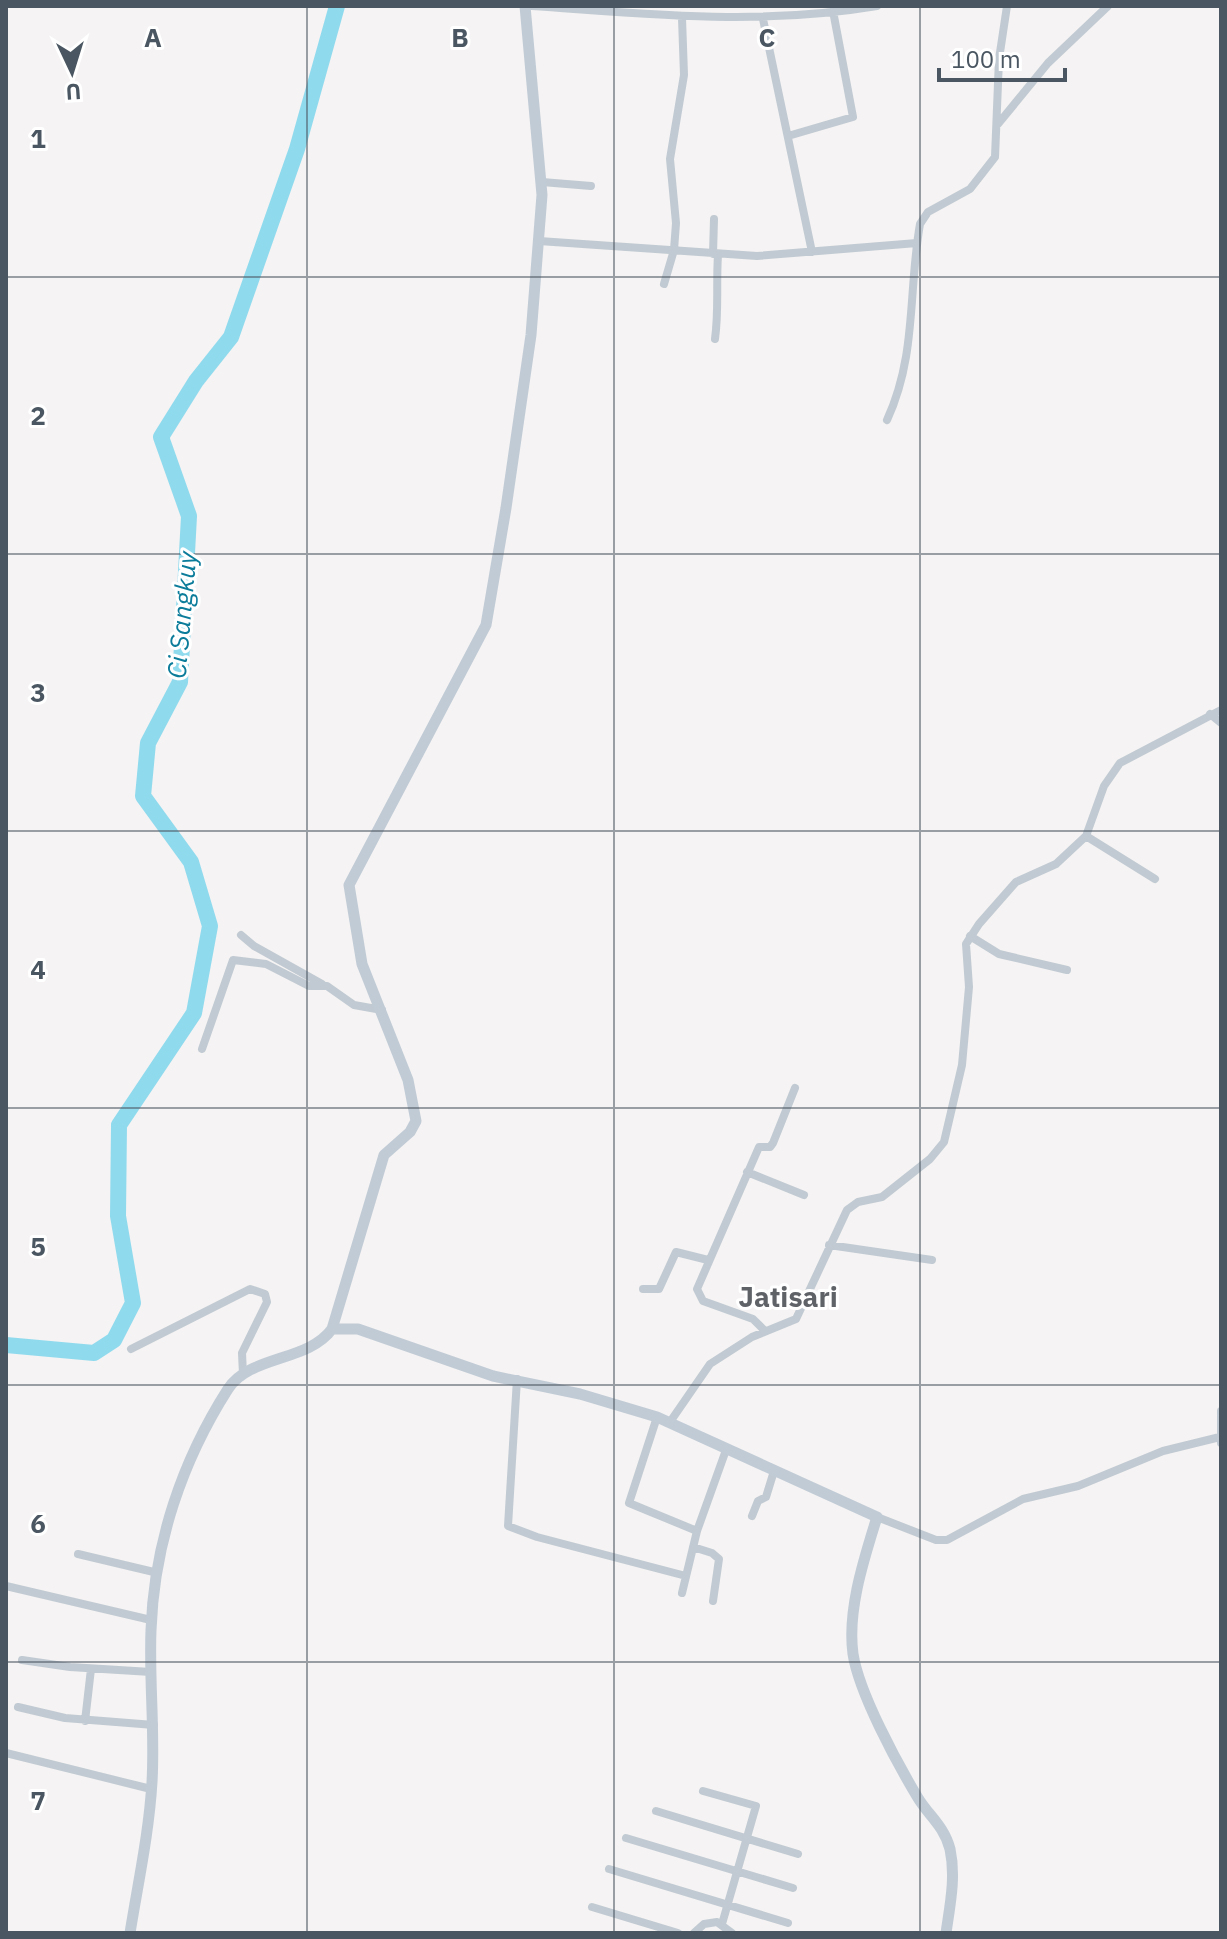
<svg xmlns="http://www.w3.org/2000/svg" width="1227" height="1939" font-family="'IBM Plex Sans',sans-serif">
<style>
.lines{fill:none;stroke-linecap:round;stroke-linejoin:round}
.river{stroke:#90daee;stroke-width:16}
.street{stroke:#c1cad2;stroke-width:8}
.secondary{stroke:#c1cbd6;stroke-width:11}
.grid{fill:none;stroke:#4a5661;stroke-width:2;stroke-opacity:0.55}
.labels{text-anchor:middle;stroke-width:6;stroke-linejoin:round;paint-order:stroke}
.water-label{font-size:26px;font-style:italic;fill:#0c7c9b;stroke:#fff}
.quarter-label{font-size:28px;font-weight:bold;fill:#5f6368;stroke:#fff}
.grid-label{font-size:26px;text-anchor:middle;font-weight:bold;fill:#4a5661;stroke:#fff;stroke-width:6;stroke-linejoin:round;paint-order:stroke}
</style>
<rect width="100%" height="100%" fill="#f5f3f3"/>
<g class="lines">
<path class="river" d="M 6,1345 L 94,1353 L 114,1340 L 133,1303 L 118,1216 L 119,1125 L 194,1013 L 210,926 L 191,862 L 143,796 L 148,743 L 180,682 L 189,516 L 161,437 L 196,381 L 231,337 L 297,149 L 337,6"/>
<path class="street" d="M 532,6 C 651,14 758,26 877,6
M 763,19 L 812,252
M 998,124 L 1048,63 L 1108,6
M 788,136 L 853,117 L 833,11
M 542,182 L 591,186
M 539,241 L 757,256 L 917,243
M 713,254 L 714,219
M 664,284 L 674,250 L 676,223 L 670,159 L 684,75 L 682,18
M 715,339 C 719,310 716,285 718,255
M 887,420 C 917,355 908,292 920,224 L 928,212 L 970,189 L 995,157 L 999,59 L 1007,6
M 1210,714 L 1221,723
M 1086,836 L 1155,879
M 241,935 L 254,946 L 322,984
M 970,936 L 999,954 L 1067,970
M 202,1049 L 233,960 L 266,964 L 309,986 L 327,986 L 354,1005 L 382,1010
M 747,1172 L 804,1195
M 829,1245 L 932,1260
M 643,1289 L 659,1289 L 676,1252 L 708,1260
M 765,1331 L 753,1319 L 703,1301 L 697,1289 L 759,1147 L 770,1147 L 773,1143 L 795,1088
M 131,1349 L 250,1289 L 265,1294 L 267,1302 L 242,1353 L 243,1374
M 517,1379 L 508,1526 L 537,1537 L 686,1576
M 1221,1411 L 1221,1443
M 657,1417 L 629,1503 L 697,1531
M 670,1422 L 710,1364 L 752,1337 L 796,1319 L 847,1210 L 858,1202 L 882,1197 L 930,1159 L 944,1142 L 962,1065 L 969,987 L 966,944 L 979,924 L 1016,882 L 1056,864 L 1086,836 L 1104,786 L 1120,763 L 1221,710
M 752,1516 L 758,1501 L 766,1497 L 774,1471
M 877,1517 L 936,1540 L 947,1540 L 1023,1499 L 1078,1486 L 1163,1451 L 1220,1437
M 693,1547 L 712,1553 L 719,1559 L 713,1601
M 78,1554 L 158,1573
M 6,1586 L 151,1620
M 682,1593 L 697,1531 L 726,1450
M 22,1660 L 70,1667 L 151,1672
M 18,1707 L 65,1718 L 154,1725
M 85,1721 L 91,1669
M 6,1753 L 151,1789
M 703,1791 L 756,1806 L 722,1924
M 656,1811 L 798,1854
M 626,1838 L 793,1888
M 609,1869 L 788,1923
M 592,1907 L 678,1933
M 694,1933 L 704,1924 L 717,1922 L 732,1933"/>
<path class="secondary" d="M 332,1329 L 358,1329 L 493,1376 L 580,1394 L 657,1417 L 877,1517 C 864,1559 847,1610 853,1654 C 859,1693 897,1763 918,1798 C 929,1816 944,1826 950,1849 C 956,1877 950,1905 946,1933
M 130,1933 C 138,1883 149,1833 152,1782 C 155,1731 149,1681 151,1630 C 154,1544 182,1461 228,1389 C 250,1355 308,1362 332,1329 L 384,1155 L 410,1132 L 416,1121 L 408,1080 L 362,964 L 349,885 L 486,625 L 506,508 L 531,335 L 542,195 L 525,6"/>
</g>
<path class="grid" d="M 307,6 L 307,1933M 614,6 L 614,1933M 920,6 L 920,1933M 6,277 L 1221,277M 6,554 L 1221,554M 6,831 L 1221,831M 6,1108 L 1221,1108M 6,1385 L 1221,1385M 6,1662 L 1221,1662"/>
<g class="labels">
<g class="water-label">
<text transform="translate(182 615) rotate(-85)" y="9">Ci Sangkuy</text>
</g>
<g class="quarter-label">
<text x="788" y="1307">Jatisari</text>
</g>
</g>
<g class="grid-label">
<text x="153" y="47">A</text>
<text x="460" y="47">B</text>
<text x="767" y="47">C</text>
<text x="38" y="148">1</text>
<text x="38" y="425">2</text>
<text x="38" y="702">3</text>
<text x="38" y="979">4</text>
<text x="38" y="1256">5</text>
<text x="38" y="1533">6</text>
<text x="38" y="1810">7</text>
</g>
<rect width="1227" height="1939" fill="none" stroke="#4a5661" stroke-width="16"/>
<g transform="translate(72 72) rotate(176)" stroke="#ffffff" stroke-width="6" paint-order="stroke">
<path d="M0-6L14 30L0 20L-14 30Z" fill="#4a5661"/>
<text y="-12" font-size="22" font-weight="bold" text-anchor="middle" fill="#4a5661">U</text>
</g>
<path d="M939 68v12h126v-12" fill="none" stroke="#4a5661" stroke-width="4"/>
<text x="951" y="68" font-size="24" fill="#4a5661" stroke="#ffffff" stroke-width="6" paint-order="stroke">100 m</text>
</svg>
